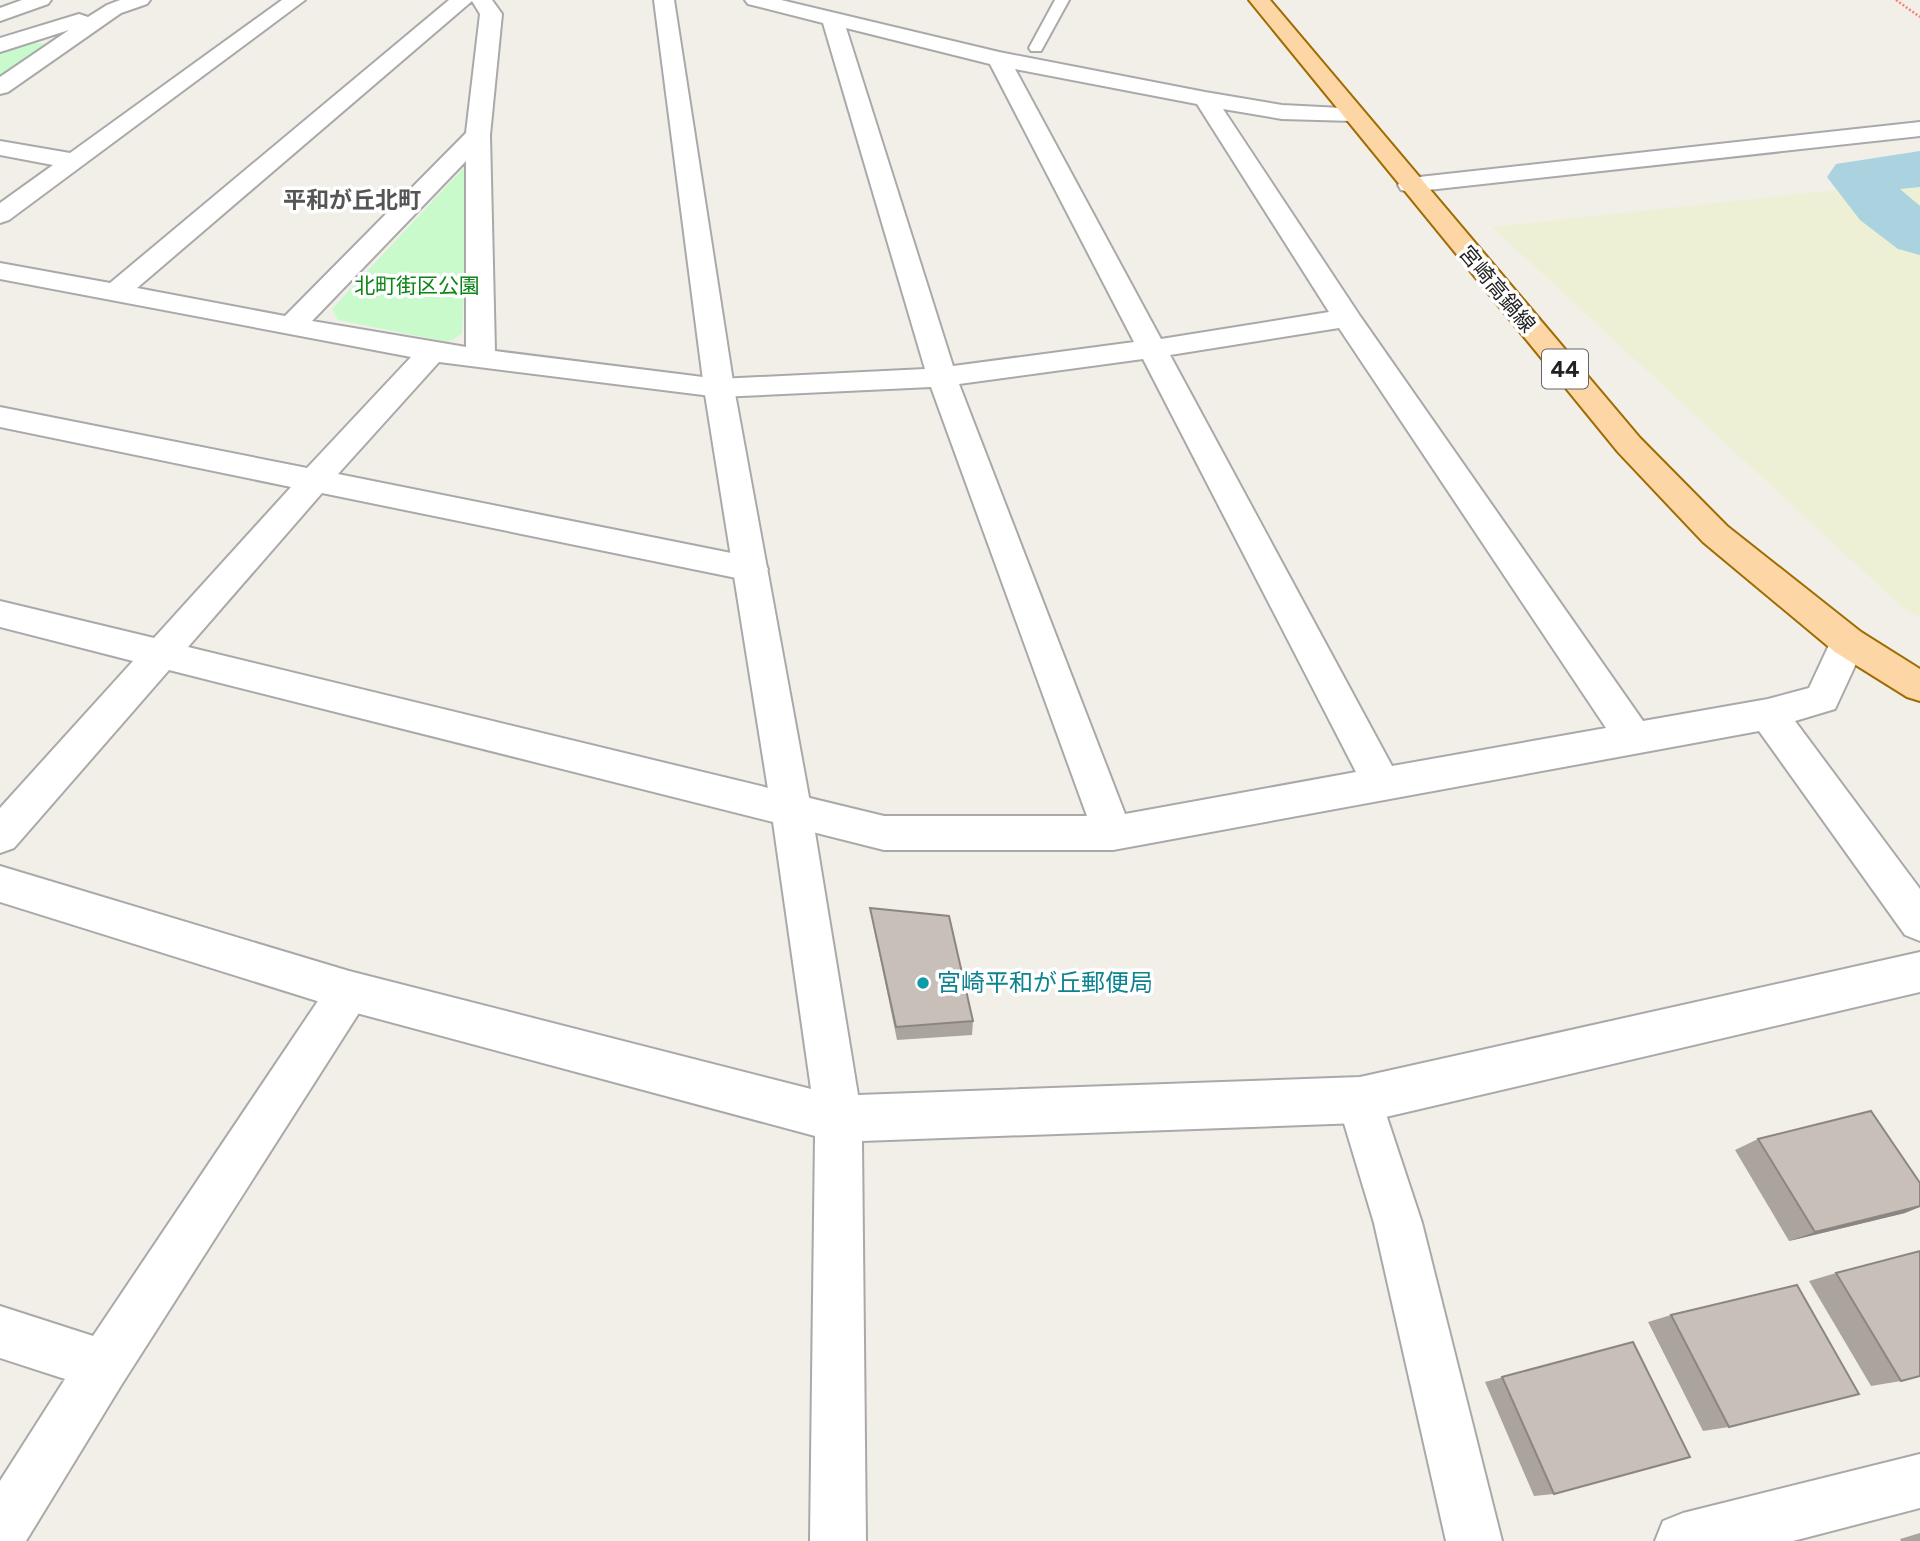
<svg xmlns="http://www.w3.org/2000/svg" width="1920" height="1541" font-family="Figtree,'Noto Sans JP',sans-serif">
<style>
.farmland{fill:#eef0d5}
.park{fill:#c8facc}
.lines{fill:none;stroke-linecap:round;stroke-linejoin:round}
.river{fill:#aad3df;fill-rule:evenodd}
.service-casing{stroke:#a9a9a9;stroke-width:4}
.minor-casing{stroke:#a9a9a9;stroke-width:4}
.tertiary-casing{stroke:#a9a9a9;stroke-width:4}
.primary-casing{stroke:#a06b00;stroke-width:4}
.path{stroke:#fa8072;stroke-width:2.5;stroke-dasharray:2 2;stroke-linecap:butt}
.service{fill:#fff;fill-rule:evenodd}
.minor{fill:#fff;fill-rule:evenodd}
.tertiary{fill:#fff;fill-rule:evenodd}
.primary{fill:#fcd6a4;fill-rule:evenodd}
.wall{fill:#aba49e}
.shaded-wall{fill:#8b8681}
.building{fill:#c7bfb8;stroke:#8b8681;stroke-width:2}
.culture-dot{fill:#0f9aa8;stroke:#fff;stroke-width:2.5}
.labels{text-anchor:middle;stroke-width:7;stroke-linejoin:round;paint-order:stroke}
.far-park-label{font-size:21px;fill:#0c8416;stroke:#fff}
.far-street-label{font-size:21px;fill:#222;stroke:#fff}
.far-quarter-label{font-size:23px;font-weight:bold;fill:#555;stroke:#fff}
.shield{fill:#fff;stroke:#646464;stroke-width:2}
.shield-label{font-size:23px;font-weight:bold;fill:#222}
.culture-label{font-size:24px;fill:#0d838f;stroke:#fff;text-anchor:start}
</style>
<rect width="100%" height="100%" fill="#f2efe9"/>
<path class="farmland" d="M 1920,181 L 1920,618 L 1903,608 L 1492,227 Z"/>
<path class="park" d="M 30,41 L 52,46 L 0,80 L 0,53 Z
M 470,161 L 462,334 L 448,342 L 338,320 L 332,309 Z"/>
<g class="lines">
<path class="river" d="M 1920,151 L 1920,187 L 1900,189 L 1920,206 L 1920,255 L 1898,249 L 1860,220 L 1827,177 L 1836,164 Z"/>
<defs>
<path id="service" d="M 1055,0 L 1069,0 L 1041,51 L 1031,51 L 1029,48 Z"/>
<path id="minor" d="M 22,0 L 51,0 L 48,4 L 0,21 L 0,8 Z
M 120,0 L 150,0 L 147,4 L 121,13 L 8,92 L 0,94 L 0,77 L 69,30 L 0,52 L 0,38 L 79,14 L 88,17 L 107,5 Z
M 282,0 L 305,0 L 9,220 L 0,223 L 0,203 L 53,165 L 0,155 L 0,141 L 70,153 Z
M 449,0 L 492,0 L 502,14 L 490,135 L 495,351 L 719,379 L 925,369 L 823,23 L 748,4 L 745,0 L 781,0 L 999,52 L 1205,92 L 1282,105 L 1361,109 L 1365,114 L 1361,119 L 1353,121 L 1282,119 L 1223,109 L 1360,316 L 1643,721 L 1768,699 L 1809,688 L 1835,632 L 1848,628 L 1861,632 L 1866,642 L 1835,709 L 1795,721 L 1920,889 L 1920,941 L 1905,935 L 1759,731 L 1113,850 L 884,850 L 169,670 L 14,848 L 0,853 L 0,808 L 133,661 L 0,627 L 0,601 L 154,638 L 291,487 L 0,427 L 0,407 L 307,468 L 411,357 L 0,279 L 0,263 L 110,283 ZM 472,1 L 480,14 L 466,133 L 285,316 L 137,288 ZM 846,28 L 990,64 L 1134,342 L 953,366 ZM 1015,69 L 1197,104 L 1329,312 L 1161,339 ZM 466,161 L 466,347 L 312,321 ZM 1339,328 L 1606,728 L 1392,766 L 1170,355 ZM 1143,359 L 1356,772 L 1125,814 L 959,384 ZM 439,362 L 719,397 L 931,387 L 1087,816 L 884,816 L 188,647 L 322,493 L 751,581 L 763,578 L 768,569 L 763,560 L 751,557 L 338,474 Z
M 1920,122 L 1920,136 L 1410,192 L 1401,190 L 1398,185 L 1401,180 L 1410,178 Z
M 349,971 L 364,977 L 371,991 L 364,1005 L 122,1384 L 26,1541 L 0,1541 L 0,1481 L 65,1379 L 0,1358 L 0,1306 L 93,1336 L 334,977 Z
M 1360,1077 L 1376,1084 L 1422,1223 L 1502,1541 L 1446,1541 L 1374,1223 L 1337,1100 L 1344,1084 Z
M 1920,1454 L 1920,1508 L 1793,1541 L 1655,1541 L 1663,1521 L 1683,1513 Z"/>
<path id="tertiary" d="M 654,0 L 674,0 L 734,388 L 811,808 L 858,1095 L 1360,1077 L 1920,952 L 1920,992 L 1360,1123 L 862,1141 L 866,1541 L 810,1541 L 815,1136 L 349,1011 L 0,902 L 0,866 L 349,971 L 811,1089 L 771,808 L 704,388 Z"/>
<path id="primary" d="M 1249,0 L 1270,0 L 1640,438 L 1727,526 L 1861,632 L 1920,669 L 1920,701 L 1907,697 L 1835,652 L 1703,542 L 1618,452 Z"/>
</defs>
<use href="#service" class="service-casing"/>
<use href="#minor" class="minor-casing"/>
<use href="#tertiary" class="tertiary-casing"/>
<use href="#primary" class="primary-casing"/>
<path class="path" d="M 1896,0 L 1920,17"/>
<use href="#service" class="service"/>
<use href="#minor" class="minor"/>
<use href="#tertiary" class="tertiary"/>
<use href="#primary" class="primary"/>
</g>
<path class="wall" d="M 870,908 L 973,1021 L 972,1035 L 897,1040 L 873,924 Z
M 1758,1139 L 1905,1213 L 1789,1241 L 1735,1150 Z
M 1836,1273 L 1901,1381 L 1871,1386 L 1809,1281 Z
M 1671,1315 L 1729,1427 L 1703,1431 L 1648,1322 Z
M 1633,1342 L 1554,1494 L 1534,1496 L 1485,1382 Z
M 1920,1533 L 1920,1541 L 1901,1541 L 1900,1539 Z"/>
<path class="shaded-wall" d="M 1920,1206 L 1920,1207 L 1905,1213 L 1789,1241 L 1815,1232 Z"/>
<path class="building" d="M 870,908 L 949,916 L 973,1021 L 896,1027 Z
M 1871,1111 L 1920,1183 L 1920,1206 L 1815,1232 L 1758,1139 Z
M 1920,1251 L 1920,1376 L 1901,1381 L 1836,1273 Z
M 1797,1285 L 1859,1394 L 1729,1427 L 1671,1315 Z
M 1633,1342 L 1690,1457 L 1554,1494 L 1502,1377 Z"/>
<circle class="culture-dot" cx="923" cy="983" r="7"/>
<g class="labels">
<g class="far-park-label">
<text x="417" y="293">北町街区公園</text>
</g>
<g class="far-street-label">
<text transform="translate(1497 289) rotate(50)" y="7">宮崎高鍋線</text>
</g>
<g class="far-quarter-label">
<text x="352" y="208">平和が丘北町</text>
</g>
<rect class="shield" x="1542" y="349.5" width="46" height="39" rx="5"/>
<g class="shield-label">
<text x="1565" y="377">44</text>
</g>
<g class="culture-label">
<text x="937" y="991">宮崎平和が丘郵便局</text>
</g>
</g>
</svg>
